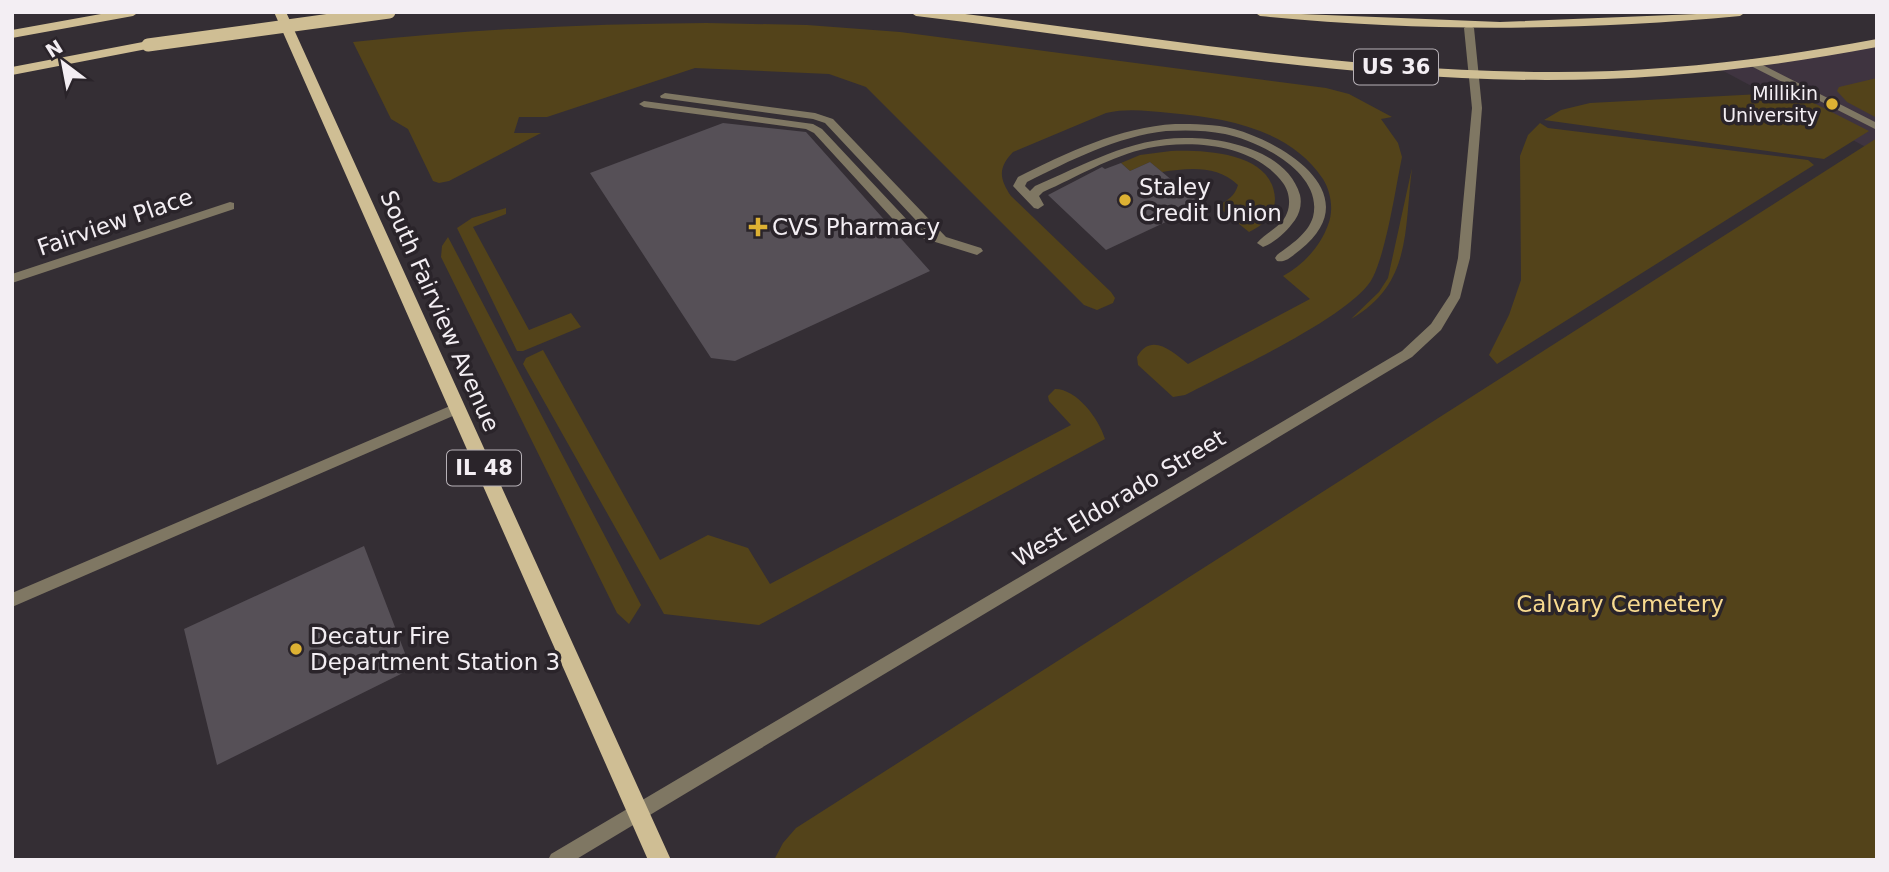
<svg xmlns="http://www.w3.org/2000/svg" width="1889" height="872" font-family="'DejaVu Sans',sans-serif">
<style>
.built{fill:#3f3440}
.green{fill:#53431a}
.building{fill:#565057}
.lines{fill:none;stroke-linecap:round;stroke-linejoin:round}
.lane{fill:#7f7763;fill-rule:evenodd}
.street{fill:#7f7763;fill-rule:evenodd}
.primary{fill:#cfbe94;fill-rule:evenodd}
.primary-bridge{stroke:#cfbe94;stroke-width:13}
.poi-dot{fill:#ddb133;stroke:#2a242a;stroke-width:2.5}
.labels{text-anchor:middle;stroke-width:7;stroke-linejoin:round;paint-order:stroke}
.far-poi-label{font-size:19px;fill:#f3eef3;stroke:#2a242a;text-anchor:end}
.shield{fill:#2a242a;stroke:#b7b1b7;stroke-width:2}
.shield-label{font-size:21px;font-weight:bold;fill:#f3eef3}
.poi-label{font-size:23px;fill:#f3eef3;stroke:#2a242a;text-anchor:start}
.street-label{font-size:23px;fill:#f3eef3;stroke:#2a242a}
.park-label{font-size:23px;fill:#f8da8f;stroke:#2a242a}
</style>
<rect width="100%" height="100%" fill="#342e34"/>
<path class="built" d="M 1877,43 L 1877,153 L 1714,66 Z"/>
<path class="green" d="M 706,23 L 807,25 L 900,32 L 1326,88 L 1349,94 L 1392,117 L 1381,119 L 1398,143 L 1402,157 C 1395,191 1387,248 1373,277 C 1355,315 1227,373 1185,395 L 1173,397 L 1138,365 L 1137,357 C 1151,332 1172,351 1188,364 L 1310,299 L 1283,276 C 1303,265 1320,247 1328,225 C 1334,210 1331,192 1323,179 C 1290,129 1226,118 1170,113 C 1148,111 1128,108 1106,113 L 1013,152 C 998,168 999,178 1011,196 L 1111,292 L 1115,298 L 1113,303 L 1097,310 L 1084,305 L 866,87 L 829,74 L 695,68 L 547,117 L 519,117 L 514,133 L 541,133 L 449,181 L 439,183 L 433,181 L 408,129 L 391,119 L 353,42 C 471,29 588,24 706,23 Z
M 1877,78 L 1877,118 L 1847,102 L 1837,91 L 1839,87 Z
M 1781,93 L 1808,100 L 1869,131 L 1824,159 L 1544,120 L 1561,110 L 1590,103 Z
M 1540,123 L 1548,128 L 1808,160 L 1814,165 L 1497,364 L 1489,355 L 1509,315 L 1521,280 L 1520,156 L 1528,135 Z
M 1877,138 L 1877,860 L 774,860 L 783,843 L 796,828 Z
M 1171,151 C 1205,150 1273,152 1275,199 C 1275,215 1262,226 1249,232 L 1217,206 C 1227,201 1235,196 1238,185 C 1217,165 1189,168 1162,172 L 1150,162 L 1130,171 L 1121,163 L 1140,155 Z
M 1412,168 C 1404,230 1412,284 1351,319 L 1379,292 L 1388,278 Z
M 506,208 L 506,214 L 473,227 L 529,330 L 571,313 L 581,327 L 523,351 L 517,351 L 457,228 L 472,218 Z
M 448,237 L 641,605 L 629,624 L 617,613 L 441,257 L 442,246 Z
M 543,350 L 660,560 L 708,535 L 748,548 L 770,584 L 1071,425 L 1049,401 L 1048,396 L 1055,389 C 1077,389 1099,419 1105,439 L 759,625 L 664,614 L 523,364 L 526,358 Z"/>
<path class="building" d="M 723,123 L 806,132 L 930,271 L 735,361 L 711,358 L 590,173 Z
M 1150,162 L 1202,205 L 1106,250 L 1048,195 L 1102,167 L 1105,169 L 1121,163 L 1130,171 Z
M 364,546 L 411,669 L 217,765 L 184,629 Z"/>
<g class="lines">
<path class="lane" d="M 1751,59 L 1877,123 L 1877,130 L 1747,64 L 1746,62 Z
M 665,93 L 815,113 L 833,119 L 946,237 L 981,248 L 983,251 L 977,255 L 916,236 L 901,228 L 814,133 L 806,129 L 644,107 L 639,104 L 644,101 L 813,124 L 822,129 L 909,222 L 926,231 L 825,123 L 813,119 L 661,98 L 660,96 Z
M 1175,124 C 1195,124 1215,124 1234,129 C 1287,144 1368,196 1300,250 C 1292,256 1286,263 1277,261 L 1275,258 L 1277,255 C 1290,245 1308,234 1313,217 C 1324,173 1259,141 1225,134 C 1206,130 1185,130 1166,131 C 1118,136 1069,161 1027,182 L 1025,186 L 1030,191 L 1035,186 C 1084,165 1132,137 1187,138 C 1226,138 1287,151 1300,195 C 1302,203 1300,213 1295,220 C 1287,231 1276,242 1263,247 L 1257,243 C 1266,232 1282,227 1287,213 C 1291,203 1289,191 1283,183 C 1255,144 1191,139 1148,148 C 1111,156 1077,177 1043,192 L 1039,196 L 1044,205 L 1038,209 L 1034,208 L 1013,186 L 1018,177 C 1066,153 1120,127 1175,124 Z
M 457,403 L 464,408 L 462,412 L 12,607 L 12,593 Z"/>
<path class="street" d="M 1469,25 L 1474,28 L 1482,108 L 1470,258 L 1460,298 L 1441,330 L 1412,357 L 575,860 L 548,860 L 551,854 L 1402,351 L 1431,324 L 1450,295 L 1458,258 L 1472,108 L 1464,28 Z
M 230,202 L 234,203 L 234,209 L 12,283 L 12,274 Z"/>
<path class="primary" d="M 112,12 L 139,12 L 133,16 L 12,38 L 12,30 Z
M 274,12 L 286,12 L 671,860 L 648,860 Z
M 910,12 L 949,12 C 1147,36 1345,71 1545,72 C 1656,73 1767,60 1877,39 L 1877,47 C 1768,68 1657,80 1546,80 C 1335,80 1125,41 916,16 Z
M 1254,12 L 1500,22 L 1746,12 L 1740,16 C 1579,31 1421,32 1260,16 Z
M 148,41 L 152,42 L 152,48 L 12,75 L 12,67 Z"/>
<path class="primary-bridge" d="M 148,45 L 389,12"/>
</g>
<g class="poi-dot">
<circle cx="1832" cy="104" r="7"/>
<circle cx="1125" cy="200" r="7"/>
<path d="M754.5 216.5h7v7h7v7h-7v7h-7v-7h-7v-7h7z"/>
<circle cx="296" cy="649" r="7"/>
</g>
<g class="labels">
<g class="far-poi-label">
<text x="1818" y="100">Millikin<tspan x="1818" dy="22">University</tspan></text>
</g>
<g class="shield">
<rect x="1354" y="49.5" width="84" height="35" rx="5"/>
<rect x="447" y="450.5" width="74" height="35" rx="5"/>
</g>
<g class="shield-label">
<text x="1396" y="74">US 36</text>
<text x="484" y="475">IL 48</text>
</g>
<g class="poi-label">
<text x="1139" y="195">Staley<tspan x="1139" dy="26">Credit Union</tspan></text>
<text x="772" y="235">CVS Pharmacy</text>
<text x="310" y="644">Decatur Fire<tspan x="310" dy="26">Department Station 3</tspan></text>
</g>
<g class="street-label">
<text transform="translate(115 222) rotate(-19)" y="8">Fairview Place</text>
<text transform="translate(440 311) rotate(66)" y="8">South Fairview Avenue</text>
<text transform="translate(1119 498) rotate(-31)" y="8">West Eldorado Street</text>
</g>
<g class="park-label">
<text x="1620" y="612">Calvary Cemetery</text>
</g>
</g>
<rect width="1889" height="872" fill="none" stroke="#f3eef3" stroke-width="28"/>
<g transform="translate(63 63) rotate(328)" stroke="#2a242a" stroke-width="5" paint-order="stroke">
<path d="M0-5L12 26L0 18L-12 26Z" fill="#f3eef3"/>
<text y="-10" font-size="19" font-weight="bold" text-anchor="middle" fill="#f3eef3">N</text>
</g>
</svg>
